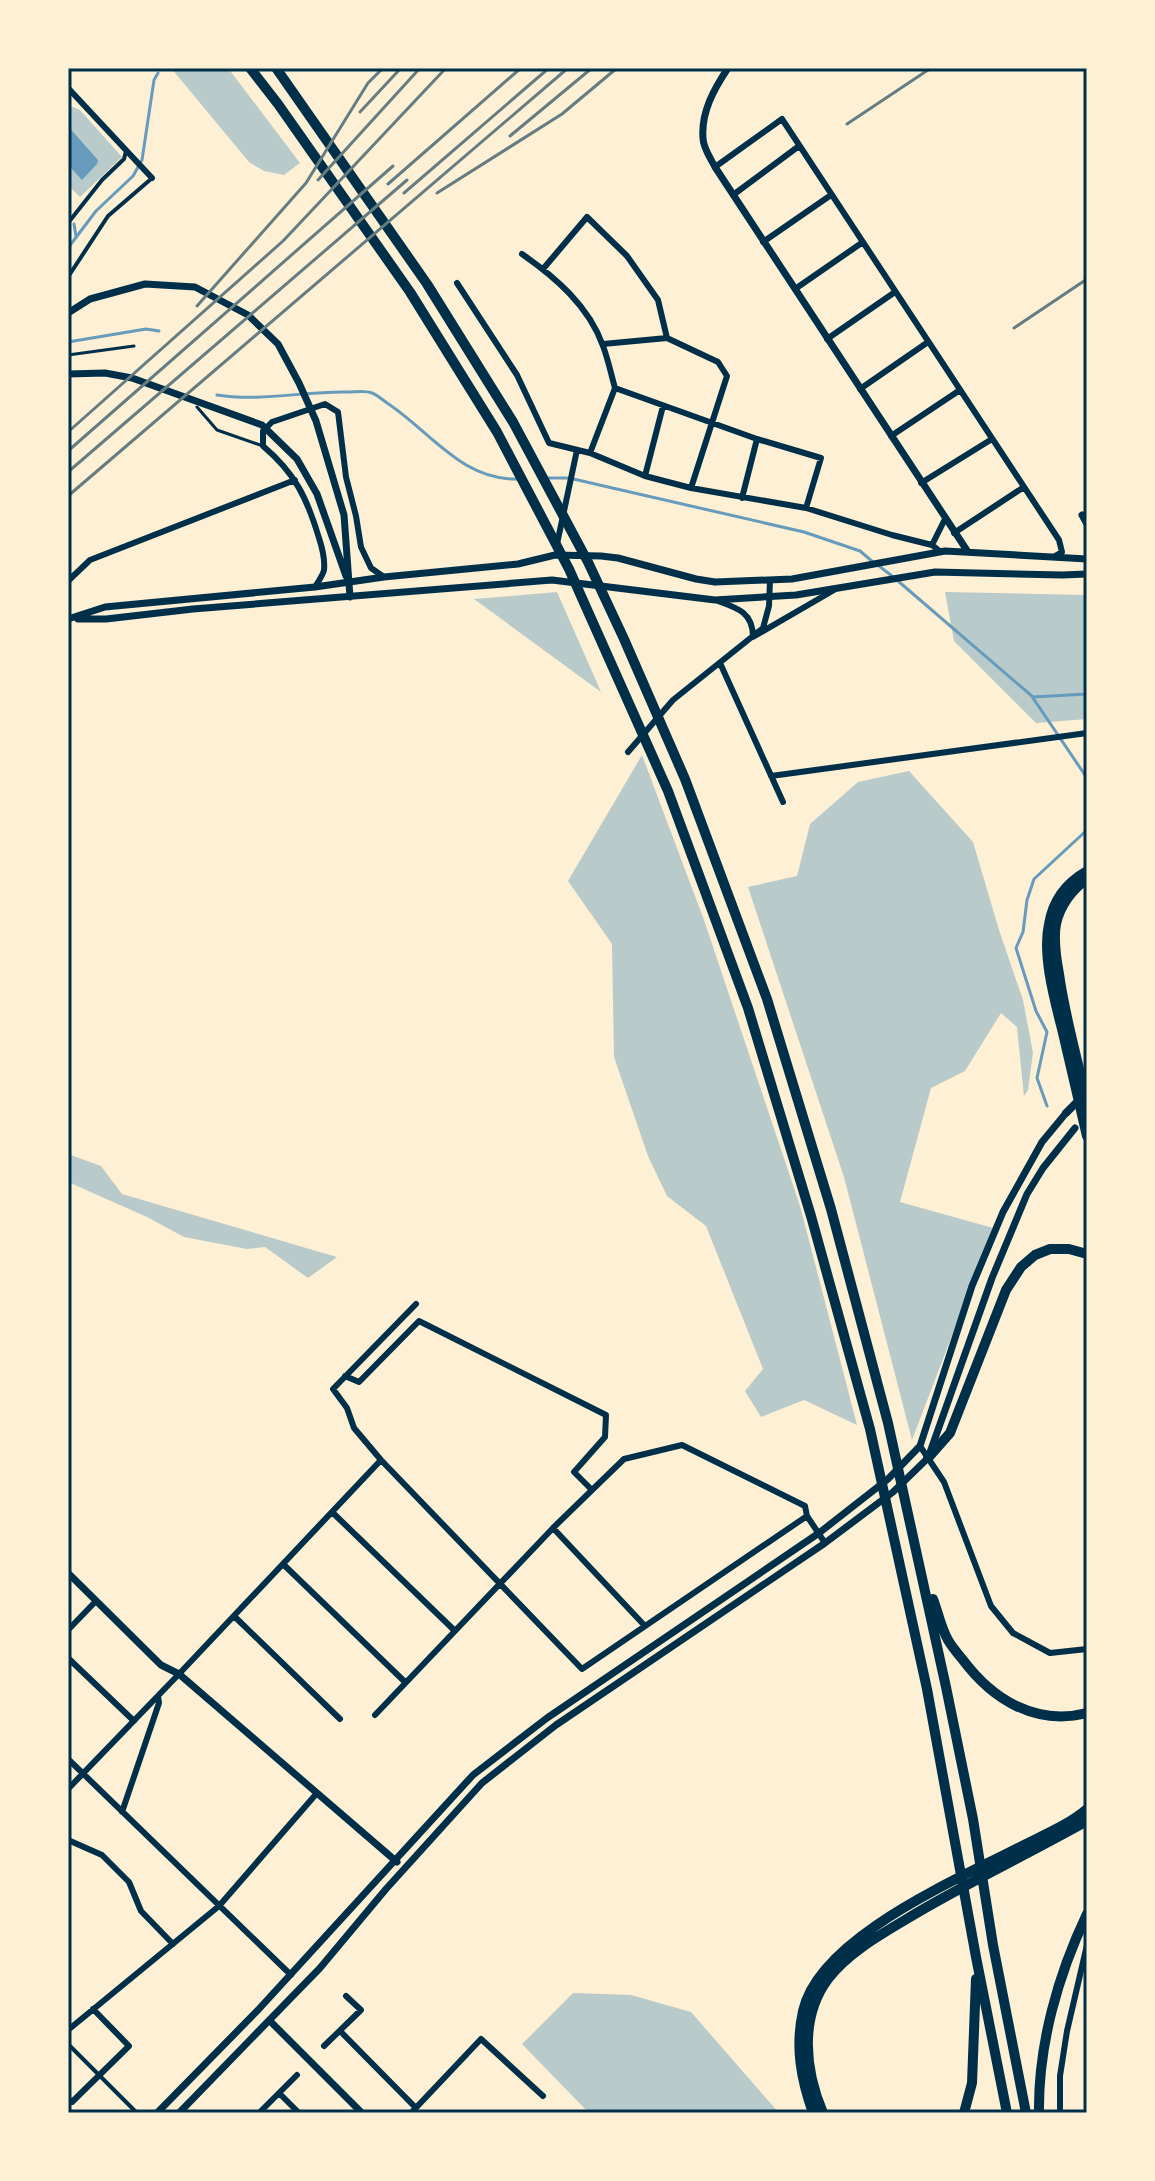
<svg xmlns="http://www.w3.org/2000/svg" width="1155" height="2181" font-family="'Fira Sans Condensed',sans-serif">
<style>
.green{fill:#b9caca}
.water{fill:#669bbc}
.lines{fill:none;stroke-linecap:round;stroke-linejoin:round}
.stream{stroke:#669bbc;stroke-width:3}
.service{stroke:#003049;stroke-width:3}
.pedestrian{stroke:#003049;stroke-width:4}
.minor{stroke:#003049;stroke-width:6}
.tertiary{stroke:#003049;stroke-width:7}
.secondary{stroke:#003049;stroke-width:8}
.motorway{stroke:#003049;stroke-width:10}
.rail{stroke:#657d81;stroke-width:3}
.neatline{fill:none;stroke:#003049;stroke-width:3}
</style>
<rect width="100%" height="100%" fill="#fdf0d5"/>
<path class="green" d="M 171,68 L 228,68 L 300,163 L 284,175 L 264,171 L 249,162 Z
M 68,105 L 80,110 L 122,157 L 80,197 L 68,185 L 68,164 L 70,167 L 98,160 L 68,126 Z
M 557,592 L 601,692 L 474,599 Z
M 945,592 L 1087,595 L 1087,719 L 1036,723 L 954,641 Z
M 642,755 L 704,920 L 800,1206 L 857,1425 L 804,1400 L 761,1417 L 745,1391 L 763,1369 L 706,1226 L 667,1196 L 648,1156 L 614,1057 L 612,944 L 568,881 Z
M 909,771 L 973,842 L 999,930 L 1023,1000 L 1033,1053 L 1028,1090 L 1024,1096 L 1017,1027 L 1001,1013 L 965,1071 L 931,1088 L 900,1202 L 993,1228 L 912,1440 L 844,1177 L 748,887 L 797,876 L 810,824 L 858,782 Z
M 68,1154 L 101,1166 L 122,1194 L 337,1257 L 308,1278 L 265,1247 L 247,1249 L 184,1237 L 147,1217 L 68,1182 Z
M 573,1993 L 631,1995 L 691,2012 L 779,2113 L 589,2113 L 522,2044 Z"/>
<path class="water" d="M 68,126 L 98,160 L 97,164 L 82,180 L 70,167 Z"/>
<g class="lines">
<path class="stream" d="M 74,224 L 76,236
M 68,248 L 96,211 L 133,176 L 142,160 L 154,80 L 158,73
M 68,342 L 146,329 L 159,331
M 217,395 C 261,402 304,391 347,392 C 355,392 365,390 372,393 C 377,395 383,400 387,403 C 430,431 462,481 518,479
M 546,478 L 569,478 L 804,532 L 860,551 L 873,562
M 879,566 L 892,576
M 898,581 L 1033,697 L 1087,694
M 1033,698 L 1087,778
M 1047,1106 L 1037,1078 L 1047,1032 L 1036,1011 L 1016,948 L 1023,932 L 1027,900 L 1034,879 L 1087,830"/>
<path class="service" d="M 68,355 L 134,346
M 197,407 L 217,430 L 263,446"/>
<path class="pedestrian" d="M 68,223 L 102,180 L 124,159 L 126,151
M 68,277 L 108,216 L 151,179
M 68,2044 L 137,2113"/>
<path class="minor" d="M 68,88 L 152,178
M 715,167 L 782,119 L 1059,540 L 1062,552 L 1055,556
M 733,195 L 799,146
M 763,242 L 831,195
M 522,254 C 555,277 589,306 603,346 C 608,359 611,374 615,388 L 757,439 L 821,458 L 806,508
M 543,269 L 587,217 L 627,256 L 658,300 L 667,338
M 457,283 L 517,375 L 549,443 L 590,453 L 645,476 L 691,488 L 806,508 L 892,535 L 932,545 L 941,552
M 795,289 L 863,242
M 827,339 L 895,292
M 603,344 L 667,338 L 718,362 L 727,376 L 691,488
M 860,389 L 928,342
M 891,436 L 960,390
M 590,453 L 615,388
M 645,476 L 663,406
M 921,483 L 992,439
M 742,498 L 757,439
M 954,533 L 1024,487
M 557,544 L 577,450
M 932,545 L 945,519
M 68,581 L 90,560 L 295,480
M 315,587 C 318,582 323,575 324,570 C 325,560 322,547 319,538 C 307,498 295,473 263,446 L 263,431 L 272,422 L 325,404 L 338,412 L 346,477 L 356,516 L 361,547 L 371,568 L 384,577
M 718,601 C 738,608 753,613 753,637 L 834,590
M 720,663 L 783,802
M 628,752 L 673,700 L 763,628 L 769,606 L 770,580
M 771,776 L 1087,733
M 416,1304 L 333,1389 L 347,1408 L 354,1428 L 381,1460 L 582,1669 L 807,1516
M 345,1376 L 359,1382 L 419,1321 L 606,1415 L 605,1437 L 574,1472 L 591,1489
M 920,1446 L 944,1482 L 991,1606 L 1013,1633 L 1050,1653 L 1087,1649
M 332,1512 L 454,1630
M 553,1528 L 645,1626
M 283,1564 L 405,1682
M 234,1616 L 340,1719
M 68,1630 L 96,1601
M 68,1658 L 134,1721
M 375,1715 L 553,1528 L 624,1459 L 682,1445 L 805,1506 L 807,1516 L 825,1543
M 68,1759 L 291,1975
M 68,1789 L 179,1674 L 381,1460
M 122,1812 L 159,1703 L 158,1696
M 68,1840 L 102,1855 L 129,1882 L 141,1911 L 173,1944
M 68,2030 L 219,1906 L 317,1793
M 340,2031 L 416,2108
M 324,2046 L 361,2010 L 346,1996
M 279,2093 L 299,2113
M 68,2099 L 72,2102 L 129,2046 L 93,2009
M 259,2113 L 297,2075
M 411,2113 L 481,2039 L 543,2096
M 1060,2113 L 1060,2076 L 1067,2031 L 1087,1945"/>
<path class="tertiary" d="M 728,68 C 714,89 701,112 703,138 C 703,148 711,159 715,167 L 968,552
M 68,313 L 90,299 L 145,284 L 195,287 L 248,315 L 278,344 L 299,383 L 316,421 L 344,515 L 350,597
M 68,374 L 105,373 L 132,378 L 262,425 L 297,459 L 317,494 L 346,576
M 1082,515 L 1087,524
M 68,619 L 105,607 L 315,587 L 384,577 L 518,564 L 555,555 L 601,556 L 618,558 L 696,579 L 715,582 L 792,579 L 945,551 L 1087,559
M 78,619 L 106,619 L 193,609 L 552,580 L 715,600 L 796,595 L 935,572 L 1062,575 L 1087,574
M 68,1573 L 161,1665 L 179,1674 L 397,1862
M 270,2021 L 362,2113
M 157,2113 L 258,2010 L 473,1775 L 547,1718 L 819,1533 L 888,1479 L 920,1446 L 972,1286 L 1003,1212 L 1042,1142 L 1066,1113
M 179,2113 L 320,1968 L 386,1889 L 482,1783 L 556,1725 L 825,1543 L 893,1492 L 928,1458 L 992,1278 L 1027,1194 L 1043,1168 L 1075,1128"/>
<path class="secondary" d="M 1066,1113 L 1081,1098"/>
<path class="motorway" d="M 250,68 L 278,104 L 410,292 L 497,432 L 569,569 L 668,791 L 748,1008 L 811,1216 L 870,1429 L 927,1689 L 976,1957 L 1007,2113
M 276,68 L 427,284 L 513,422 L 588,562 L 624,639 L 685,779 L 767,999 L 831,1209 L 888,1423 L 946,1687 L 973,1819 L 993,1945 L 1026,2113
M 1087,871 C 1066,883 1053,900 1049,924 C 1042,956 1055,1001 1063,1033 C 1071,1067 1079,1102 1087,1136
M 1087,879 C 1072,889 1060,906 1056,924 C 1053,940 1056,958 1059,974 C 1065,1017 1077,1059 1087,1101
M 928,1458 L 950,1433 L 1006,1290 L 1021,1267 L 1035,1255 L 1050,1249 L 1069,1249 L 1087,1254
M 933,1599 C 938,1612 941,1628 948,1640 C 952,1647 958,1654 963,1660 C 993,1700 1036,1726 1087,1713
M 813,2113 C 801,2079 795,2047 803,2011 C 819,1938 956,1880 1018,1848 C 1041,1836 1067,1826 1087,1809
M 823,2113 C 805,2071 799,2018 828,1979 C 847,1954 878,1936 905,1920 C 964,1884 1027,1855 1087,1821
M 964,2113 L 972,2083 L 976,1979
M 1039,2113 C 1038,2045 1058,1975 1087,1914"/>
<path class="rail" d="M 360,112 L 401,68
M 847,124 L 931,68
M 510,136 L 592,68
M 318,180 L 420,68
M 388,184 L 521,68
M 404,193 L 549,68
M 437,193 L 562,114 L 617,68
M 197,306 L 306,183 L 368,83 L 383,68
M 1014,328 L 1087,279
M 68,432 L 283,241 L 446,68
M 68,451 L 393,166
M 68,472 L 407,180
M 68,496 L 568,68"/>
</g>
<rect width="1155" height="2181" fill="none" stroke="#fdf0d5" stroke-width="140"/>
<rect x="70" y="70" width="1015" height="2041" class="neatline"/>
</svg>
